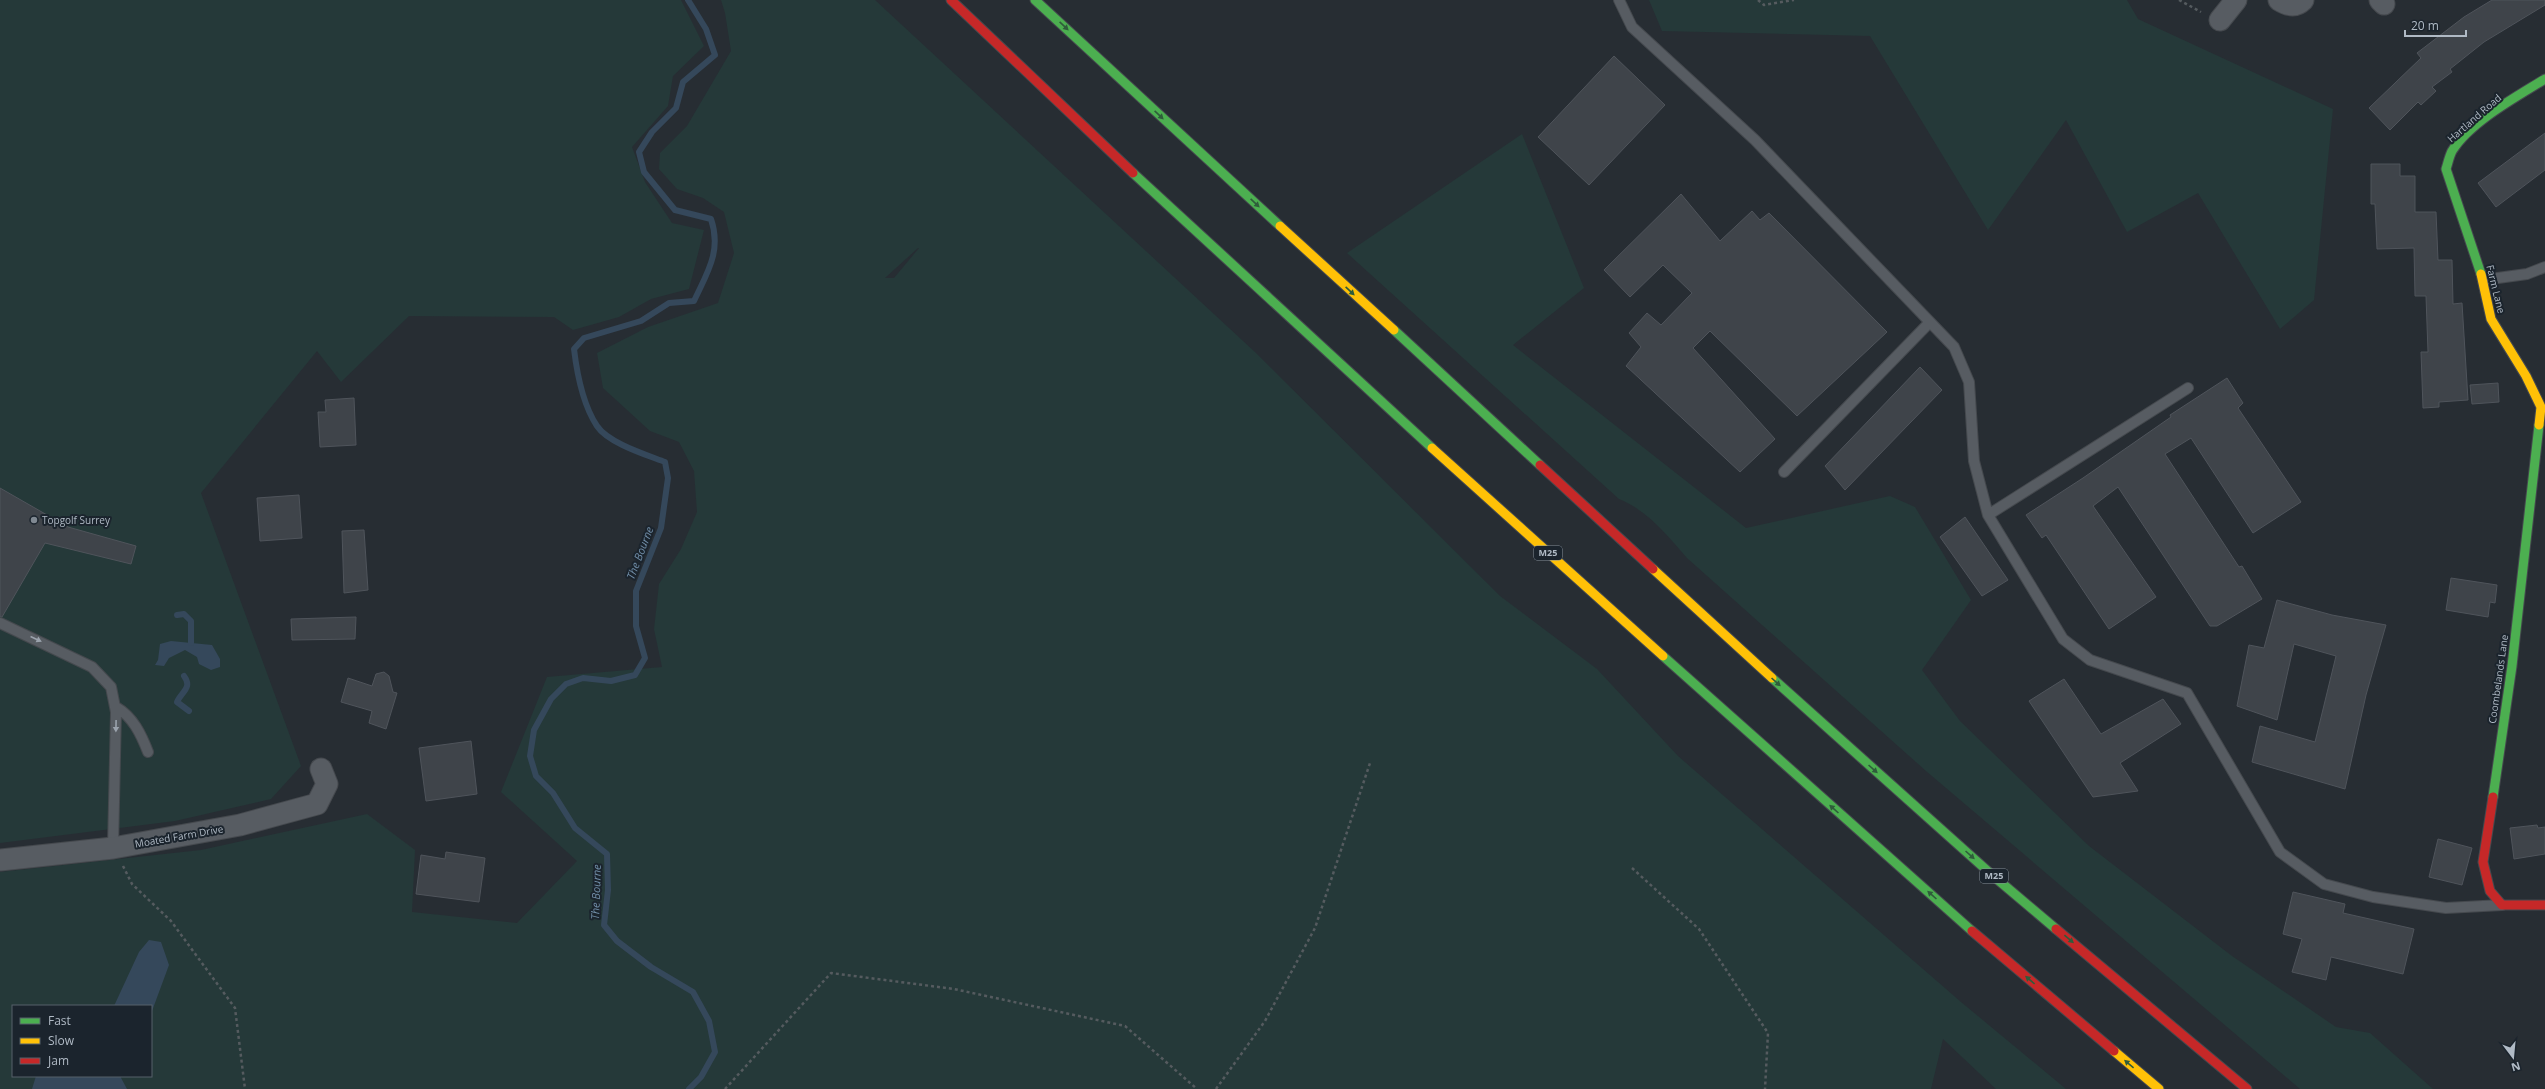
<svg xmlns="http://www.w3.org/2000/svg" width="2545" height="1089" font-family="'Open Sans',sans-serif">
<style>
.green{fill:#253939;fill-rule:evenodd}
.water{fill:#35485b}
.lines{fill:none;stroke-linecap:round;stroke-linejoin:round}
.stream{stroke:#35485b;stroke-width:6}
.building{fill:#3f444a;stroke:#4f545b}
.lane-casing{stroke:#45494e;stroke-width:12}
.street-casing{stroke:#45494e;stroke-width:23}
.fast-casing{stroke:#45494e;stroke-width:11}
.slow-casing{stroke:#45494e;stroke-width:11}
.jam-casing{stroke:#45494e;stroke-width:11}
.path{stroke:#555b5f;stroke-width:2.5;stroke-dasharray:3 3;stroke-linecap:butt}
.lane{stroke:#575c62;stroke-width:10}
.street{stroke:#575c62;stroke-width:21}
.fast{stroke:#4caf50;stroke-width:9}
.slow{stroke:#ffc107;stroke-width:9}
.jam{stroke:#c62828;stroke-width:9}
.oneway{fill:#2f5c3b}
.oneway2{fill:#9aa2ac}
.poi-dot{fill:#808992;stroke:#1b242d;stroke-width:1.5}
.labels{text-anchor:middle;stroke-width:4;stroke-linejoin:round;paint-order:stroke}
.shield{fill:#1b242d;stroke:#838d97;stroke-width:1}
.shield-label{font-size:9px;font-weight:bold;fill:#b0bac5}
.street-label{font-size:10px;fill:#b0bac5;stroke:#1b242d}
.poi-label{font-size:10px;fill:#b0bac5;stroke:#1b242d;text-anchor:start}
.water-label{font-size:11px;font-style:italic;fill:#718ea8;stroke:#1b242d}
</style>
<rect width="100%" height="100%" fill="#272d33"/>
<path class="green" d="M 0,0 L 681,0 L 704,46 L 673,76 L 668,106 L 632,147 L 645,182 L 672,223 L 704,230 L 689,289 L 651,299 L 619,317 L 573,330 L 554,317 L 409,316 L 341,382 L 317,351 L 201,493 L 301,766 L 271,799 L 175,821 L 0,843 Z
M 721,0 L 875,0 L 1256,353 L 1500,596 L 1597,669 L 1678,756 L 1961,1002 L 2066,1089 L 1996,1089 L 1943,1039 L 1931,1089 L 0,1089 L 0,872 L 201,850 L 367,814 L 415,850 L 412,912 L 517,923 L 577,861 L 501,792 L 547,677 L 662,667 L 654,629 L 659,584 L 681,549 L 697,512 L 694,471 L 679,442 L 650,431 L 603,388 L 597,353 L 648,327 L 718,303 L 734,253 L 724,212 L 703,198 L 677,189 L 659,169 L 660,153 L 687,126 L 731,51 L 725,13 ZM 919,248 L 894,278 L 885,278 L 918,248 ZM 13,1006 L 151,1006 L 151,1076 L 13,1076 Z
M 1649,0 L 2127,0 L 2138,19 L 2333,109 L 2314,300 L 2280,329 L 2198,193 L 2127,232 L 2066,120 L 1988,230 L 1870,36 L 1662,31 Z
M 1522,134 L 1584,288 L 1513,345 L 1746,528 L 1890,496 L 1915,507 L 1971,600 L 1922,670 L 1960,721 L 2089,846 L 2232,956 L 2336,1027 L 2370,1033 L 2433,1089 L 2300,1089 L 1926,771 L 1687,558 C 1668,536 1647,510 1619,499 L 1347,253 Z"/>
<path class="water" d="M 171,641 L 212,645 L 220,659 L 220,667 L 211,670 L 199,664 L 197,657 L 185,650 L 169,658 L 164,666 L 155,665 L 158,660 L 160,644 Z
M 149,940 L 161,942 L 169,965 L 152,1011 L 151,1006 L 114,1006 L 139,952 Z
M 36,1076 L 120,1076 L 127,1089 L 32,1089 Z"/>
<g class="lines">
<path class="stream" d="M 688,0 L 706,29 L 715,55 L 683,82 L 676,108 L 652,132 L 639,152 L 644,172 L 675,210 L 711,219 C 722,251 707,273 694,301 L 669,303 L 641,321 L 584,338 L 574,349 C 577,374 583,405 597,426 C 608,443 647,455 665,462 L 668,478 L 661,528 L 636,591 L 636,626 L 645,658 L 635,675 L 611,681 L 583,678 L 566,684 L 551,699 L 534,730 L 530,756 L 536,776 L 553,793 L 575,828 L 607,854 L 608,890 L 604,925 L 617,941 L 651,967 L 693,992 L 709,1021 L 715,1052 L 701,1077 L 689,1089
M 177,615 L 184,614 L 191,621 L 191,643
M 184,676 C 193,688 181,692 177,702 L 189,711"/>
</g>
<path class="building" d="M 2492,0 L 2545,0 L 2545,5 L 2484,42 L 2450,69 L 2452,72 L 2432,87 L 2436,91 L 2421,105 L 2418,102 L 2390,130 L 2369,108 L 2421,58 L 2417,53 L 2464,17 Z
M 1614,56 L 1665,105 L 1589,185 L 1538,137 Z
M 2545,133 L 2545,170 L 2496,207 L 2478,183 Z
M 2371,164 L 2400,164 L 2400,176 L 2415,176 L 2415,212 L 2436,212 L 2438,260 L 2452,260 L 2453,304 L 2462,303 L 2468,400 L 2439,402 L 2439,407 L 2423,408 L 2421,352 L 2428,352 L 2426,296 L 2415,296 L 2414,248 L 2377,249 L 2375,204 L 2371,204 Z
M 1681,194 L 1720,241 L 1752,211 L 1760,220 L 1769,213 L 1887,332 L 1797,416 L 1710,331 L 1693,348 L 1775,439 L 1740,472 L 1626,366 L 1641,347 L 1629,333 L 1647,313 L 1661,325 L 1692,293 L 1663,265 L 1630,297 L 1604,270 Z
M 1920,367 L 1942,390 L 1845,490 L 1825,466 Z
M 2227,378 L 2243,403 L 2238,408 L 2301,502 L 2253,533 L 2191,438 L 2165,454 L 2239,567 L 2242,566 L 2262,599 L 2217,626 L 2210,626 L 2118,487 L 2093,506 L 2156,597 L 2109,629 L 2046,535 L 2042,538 L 2026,515 L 2083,478 L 2171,417 L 2170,415 Z
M 2498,383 L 2499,402 L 2472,404 L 2470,385 Z
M 354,398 L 356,445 L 320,447 L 318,412 L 326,412 L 325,400 Z
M 0,488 L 68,527 L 136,546 L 131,564 L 45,543 L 2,617 L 0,617 Z
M 299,495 L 302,538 L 260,541 L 257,498 Z
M 1965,517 L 2008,580 L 1982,596 L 1940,537 Z
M 364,530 L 368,590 L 344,593 L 342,531 Z
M 2451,578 L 2497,585 L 2495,603 L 2490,602 L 2488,617 L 2446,610 Z
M 2277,600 L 2332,615 L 2386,625 L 2366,695 L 2345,789 L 2252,762 L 2260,726 L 2315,742 L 2336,656 L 2294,644 L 2277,720 L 2237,706 L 2249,645 L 2264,648 Z
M 356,617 L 355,639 L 292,640 L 291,619 Z
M 384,672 L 389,676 L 393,692 L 397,693 L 386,729 L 369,723 L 372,711 L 341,702 L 348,678 L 372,686 L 376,674 Z
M 2064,679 L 2101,734 L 2163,699 L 2181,724 L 2120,763 L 2138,791 L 2093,797 L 2029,701 Z
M 471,741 L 477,794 L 426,801 L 419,748 Z
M 2537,825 L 2538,828 L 2545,827 L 2545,854 L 2514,859 L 2510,828 Z
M 2438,839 L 2472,848 L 2462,885 L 2429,877 Z
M 446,852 L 485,858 L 479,902 L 416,894 L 421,855 L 445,859 Z
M 2293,892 L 2345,904 L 2343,913 L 2414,929 L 2403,974 L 2331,957 L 2326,980 L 2292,972 L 2302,939 L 2283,934 Z"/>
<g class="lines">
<defs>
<path id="lane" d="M 1619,0 L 1632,27 L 1755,140 L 1954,347 L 1969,382 L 1974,461 L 1988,515 L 2063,639 L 2090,660 L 2187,693 L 2280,852 L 2324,884 L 2373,897 L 2446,908 L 2502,905
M 2483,280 L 2527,274 L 2545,267
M 1784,472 L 1930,322
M 1988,515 L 2188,388
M 0,623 L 92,667 L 111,687 L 116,712 L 113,848
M 116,707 C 133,717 141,734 148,752"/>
<path id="street" d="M 2279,0 C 2287,5 2295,8 2303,0
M 2380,0 L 2384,4
M 2220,20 L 2236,0
M 0,860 L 113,848 L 240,825 L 317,804 L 327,784 L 321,769"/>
<path id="fast" d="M 1035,0 L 1280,226
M 1133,173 L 1432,448
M 2481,274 L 2446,169 C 2448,163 2449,157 2452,151 C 2470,122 2516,97 2545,79
M 1394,330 L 1540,465
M 1663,656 L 1972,931
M 1772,678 L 1991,874 L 2056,929
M 2493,797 L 2512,666 L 2539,425"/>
<path id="slow" d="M 1280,226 L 1394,330
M 2481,274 L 2491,319 L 2526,376 L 2541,407 L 2539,425
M 1432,448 L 1663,656
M 1653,569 L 1772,678
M 2114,1051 L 2159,1089"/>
<path id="jam" d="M 951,0 L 1133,173
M 1540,465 L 1653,569
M 2493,797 L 2483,862 L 2490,891 L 2502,905 L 2545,905
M 2056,929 L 2247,1089
M 1972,931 L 2114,1051"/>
</defs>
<use href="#lane" class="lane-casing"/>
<use href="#street" class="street-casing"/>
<use href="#fast" class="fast-casing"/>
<use href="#slow" class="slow-casing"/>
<use href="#jam" class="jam-casing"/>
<path class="path" d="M 1758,0 L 1764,5 L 1794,0
M 2179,0 L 2201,12
M 123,866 L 132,884 L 171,921 L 235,1008 L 245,1089
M 1632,868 L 1699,929 L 1768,1033 L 1765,1089
M 725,1089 L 831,973 L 954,989 L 1125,1026 L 1197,1089
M 1216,1089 L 1265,1021 L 1315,928 L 1370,763"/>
<use href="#lane" class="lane"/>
<use href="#street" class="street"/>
<use href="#fast" class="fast"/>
<use href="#slow" class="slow"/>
<use href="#jam" class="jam"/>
</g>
<defs><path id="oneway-solid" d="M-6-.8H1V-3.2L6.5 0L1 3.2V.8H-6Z"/></defs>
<g class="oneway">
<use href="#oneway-solid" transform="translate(1064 26) rotate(43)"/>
<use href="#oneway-solid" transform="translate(1159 115) rotate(43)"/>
<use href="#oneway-solid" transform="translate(1255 203) rotate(43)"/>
<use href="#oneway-solid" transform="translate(1350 291) rotate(43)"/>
<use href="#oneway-solid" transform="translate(1776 682) rotate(42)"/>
<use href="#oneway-solid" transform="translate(1873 769) rotate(42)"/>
<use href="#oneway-solid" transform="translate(1834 809) rotate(-138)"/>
<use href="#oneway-solid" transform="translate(1970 855) rotate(42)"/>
<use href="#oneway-solid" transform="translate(1932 895) rotate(-138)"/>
<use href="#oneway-solid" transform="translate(2069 939) rotate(40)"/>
<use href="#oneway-solid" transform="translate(2030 980) rotate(-140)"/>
<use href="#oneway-solid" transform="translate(2129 1064) rotate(-140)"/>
</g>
<g class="oneway2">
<use href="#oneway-solid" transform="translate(36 639) rotate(25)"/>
<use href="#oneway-solid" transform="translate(116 726) rotate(91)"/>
</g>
<circle class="poi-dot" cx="34" cy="520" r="4"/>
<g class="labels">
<g class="shield">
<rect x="1534" y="546" width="28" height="14" rx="3"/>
<rect x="1980" y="869" width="28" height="14" rx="3"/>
</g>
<g class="shield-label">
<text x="1548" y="556">M25</text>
<text x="1994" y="879">M25</text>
</g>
<g class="street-label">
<text transform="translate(2474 118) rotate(-41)" y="4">Hartland Road</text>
<text transform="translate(2496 289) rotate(76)" y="4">Farm Lane</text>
<text transform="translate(2498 679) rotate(-82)" y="4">Coombelands Lane</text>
<text transform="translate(179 836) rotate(-10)" y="4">Moated Farm Drive</text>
</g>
<g class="poi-label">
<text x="42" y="524">Topgolf Surrey</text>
</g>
<g class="water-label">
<text transform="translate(640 553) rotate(-69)" y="4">The Bourne</text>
<text transform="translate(596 892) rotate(-88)" y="4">The Bourne</text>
</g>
</g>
<rect x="12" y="1005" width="140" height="72" fill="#1b242d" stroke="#57606a"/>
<rect x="20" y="1018" width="20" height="6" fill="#4caf50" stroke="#57606a"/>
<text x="48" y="1025" font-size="12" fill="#b0bac5">Fast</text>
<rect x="20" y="1038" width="20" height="6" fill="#ffc107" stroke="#57606a"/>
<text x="48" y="1045" font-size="12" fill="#b0bac5">Slow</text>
<rect x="20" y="1058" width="20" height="6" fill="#c62828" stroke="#57606a"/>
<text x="48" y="1065" font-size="12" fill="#b0bac5">Jam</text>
<g transform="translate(2513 1057) rotate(164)" stroke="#1b242d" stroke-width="3" paint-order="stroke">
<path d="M0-3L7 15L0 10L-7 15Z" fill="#b0bac5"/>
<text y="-6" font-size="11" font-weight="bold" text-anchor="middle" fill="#b0bac5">N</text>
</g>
<path d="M2405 30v6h61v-6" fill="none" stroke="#b0bac5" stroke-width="2"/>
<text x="2411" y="30" font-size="12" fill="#b0bac5" stroke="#1b242d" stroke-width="3" paint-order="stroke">20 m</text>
</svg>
